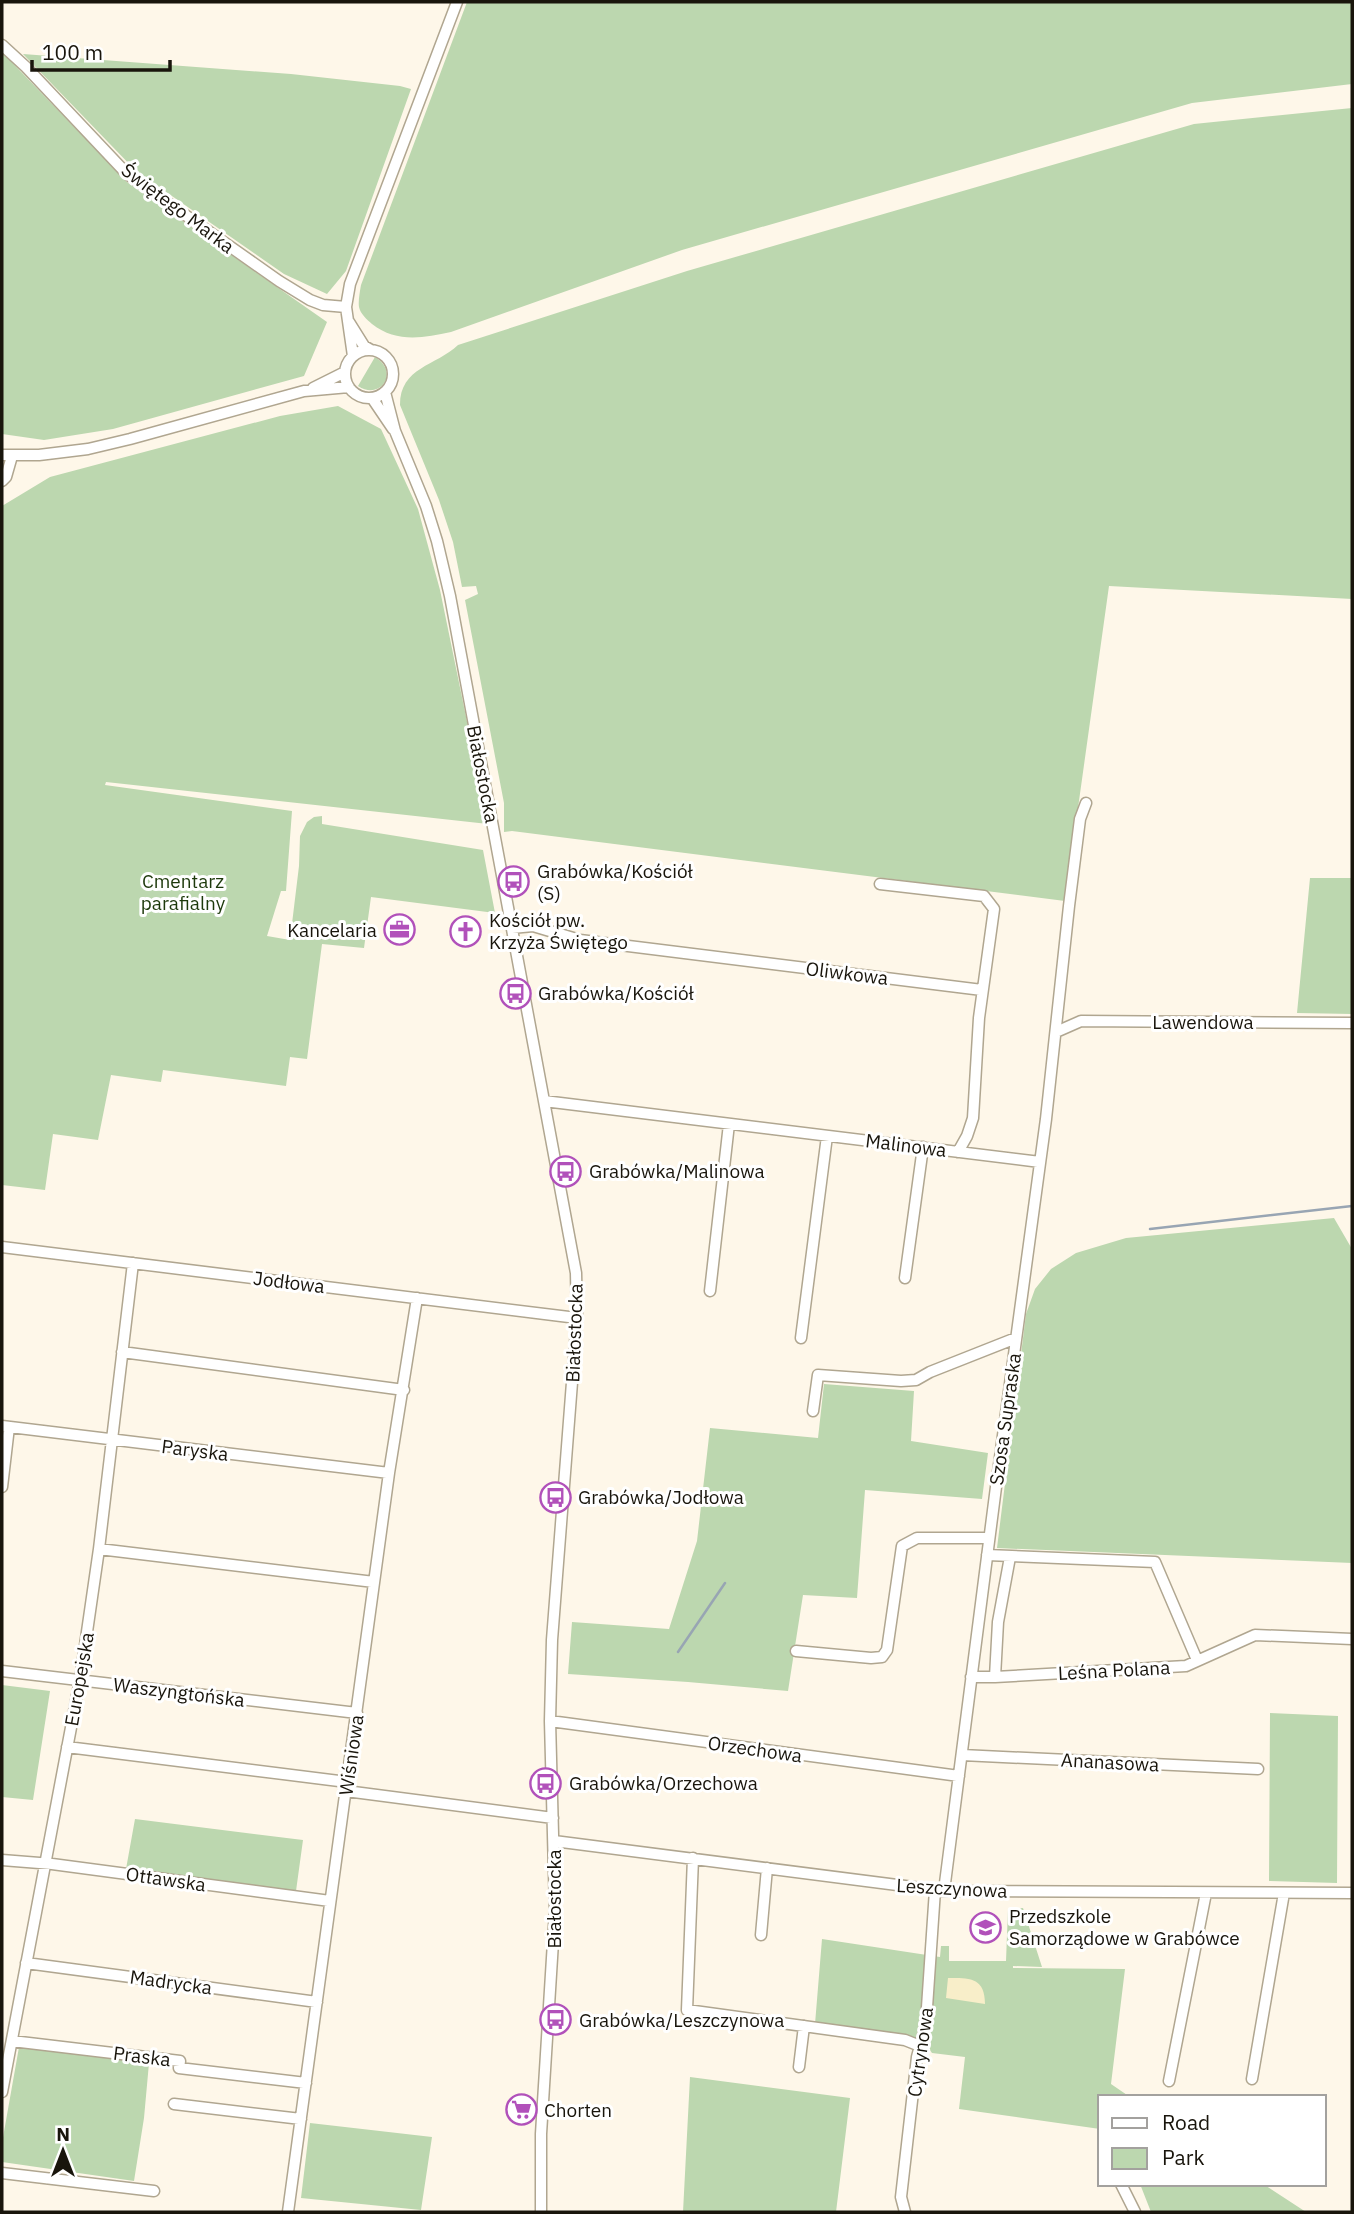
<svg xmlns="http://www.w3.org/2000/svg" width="1354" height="2214" font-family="'IBM Plex Sans',sans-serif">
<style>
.green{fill:#bcd7af}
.sand{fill:#f8eec9}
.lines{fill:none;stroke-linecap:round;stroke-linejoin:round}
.stream{stroke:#98a5b3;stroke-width:2.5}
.minor-casing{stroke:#b0a690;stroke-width:13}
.minor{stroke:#fff;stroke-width:10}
.labels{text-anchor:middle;stroke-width:6;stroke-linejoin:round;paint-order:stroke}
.street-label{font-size:19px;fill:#19150c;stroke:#fff}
.poi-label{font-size:19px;fill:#19150c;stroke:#fff;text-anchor:start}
.park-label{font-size:19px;fill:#1d390b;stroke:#fff}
</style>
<rect width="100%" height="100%" fill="#fef7e9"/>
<path class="green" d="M 467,2 L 1352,2 L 1352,84 L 1192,103 L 682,250 L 451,332 C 423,338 396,343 372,324 C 367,320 360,313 359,307 C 358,301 360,291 361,285 Z
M 2,52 L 127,182 L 327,322 L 304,376 L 113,429 L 44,440 L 2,434 Z
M 23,54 L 291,74 L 400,86 L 411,89 L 346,271 L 327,294 L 284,274 L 136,171 Z
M 1352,108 L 1352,599 L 1109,586 L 1065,901 L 512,831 L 504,832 L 504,803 L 465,600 L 478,594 L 476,586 L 462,587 L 453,542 L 439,500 L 400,405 C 400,367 436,366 458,345 L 687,271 L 1194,124 Z
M 375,357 C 400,372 381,401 358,386 Z
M 338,406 L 381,429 L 418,509 L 440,590 L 488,824 L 106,782 L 105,785 L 292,811 L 286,891 L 281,891 L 267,936 L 290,940 L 299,866 L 300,836 L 307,822 L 314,817 L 322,816 L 322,824 L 483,850 L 495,913 L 371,897 L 364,948 L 322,944 L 307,1059 L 290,1057 L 286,1086 L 163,1070 L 161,1082 L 111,1075 L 98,1140 L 53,1134 L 45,1190 L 2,1185 L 2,506 L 50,477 L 280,416 Z
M 1310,878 L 1352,878 L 1352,1014 L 1297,1013 Z
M 1334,1218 L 1352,1249 L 1352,1563 L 997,1548 L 1026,1314 L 1035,1289 L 1051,1269 L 1076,1253 L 1126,1238 Z
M 824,1384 L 914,1391 L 911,1441 L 988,1453 L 982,1499 L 865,1490 L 857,1598 L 803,1595 L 788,1691 L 688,1682 L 568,1674 L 572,1622 L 669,1629 L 697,1541 L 710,1428 L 818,1438 Z
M 2,1685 L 50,1691 L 33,1800 L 2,1797 Z
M 1270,1713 L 1338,1716 L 1337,1883 L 1269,1881 Z
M 135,1819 L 303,1840 L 296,1891 L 126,1869 Z
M 1023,1908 L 1042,1967 L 1013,1966 L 1013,1968 L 1125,1969 L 1111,2084 L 1130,2097 L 1100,2097 L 1100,2129 L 959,2109 L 965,2057 L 932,2053 L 927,2046 L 929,2039 L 815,2024 L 822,1939 L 940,1957 L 941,1946 L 949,1946 L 949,1961 L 1006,1961 L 1008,1909 Z
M 19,2047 L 149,2063 L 144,2118 L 134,2181 L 2,2162 L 2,2143 Z
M 690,2077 L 850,2098 L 836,2212 L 683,2212 Z
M 310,2123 L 432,2137 L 421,2210 L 301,2198 Z
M 1140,2184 L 1263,2184 L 1306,2212 L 1151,2212 Z"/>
<path class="sand" d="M 948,1978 C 969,1978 985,1977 985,2004 L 946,1998 Z"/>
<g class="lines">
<path class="stream" d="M 1150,1229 L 1352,1206
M 678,1652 L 725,1583"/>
<defs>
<path id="minor" d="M 2,45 L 26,67 L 127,174 L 279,281 L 310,300 L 323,305 L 346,307
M 349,322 L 364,346 L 371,350
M345 374a24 24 0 1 1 48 0a24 24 0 1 1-48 0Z
M 353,356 L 346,307 L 350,284 L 457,2
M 313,388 L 345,372
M 385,392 L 395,431 L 426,506 L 437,541 L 450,596 L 576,1273 L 577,1318 L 552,1640 L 550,1721 L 555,1910 L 541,2134 L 541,2212
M 372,398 L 393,429
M 2,455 L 39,455 L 88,449 L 130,439 L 304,391 L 349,387
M 2,481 L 6,477 L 12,456
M 880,884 L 984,896 L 994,909 L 979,1018 L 973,1118 L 967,1136 L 958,1152
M 512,928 L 533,926 L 580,940 L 982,990
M 1056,1032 L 1081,1021 L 1352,1023
M 544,1101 L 1040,1162
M 2,1247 L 577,1318
M 905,1278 L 923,1147
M 710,1291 L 729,1124
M 801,1338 L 827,1136
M 122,1352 L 404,1390
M 813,1411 L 818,1375 L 901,1381 L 916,1380 L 930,1372 L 1016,1338
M 2,1426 L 389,1473
M 2,1487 L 9,1427
M 99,1549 L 374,1582
M 987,1555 L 1155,1562 L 1197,1660
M 796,1651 L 871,1658 L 882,1657 L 887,1650 L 902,1546 L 917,1538 L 989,1538
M 2,1671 L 357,1713
M 971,1677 L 995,1677 L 998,1622 L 1010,1557
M 995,1677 L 1186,1666 L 1255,1635 L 1352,1639
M 550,1721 L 959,1776
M 67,1747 L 347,1782
M 962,1755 L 1258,1769
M 346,1791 L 553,1818
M 554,1841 L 944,1891 L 1352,1893
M 693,1858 L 687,2010 L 905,2040 L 920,2046
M 2,1860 L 52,1864 L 330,1901
M 944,1891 L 996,1487 L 1046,1119 L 1069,906 L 1080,819 L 1086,803
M 761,1935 L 767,1868
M 26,1963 L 317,2002
M 12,2041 L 180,2061 L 179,2068 L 306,2083
M 799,2067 L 804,2026
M 1252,2079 L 1284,1893
M 1169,2081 L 1206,1893
M 2,2092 L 80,1680 L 99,1549 L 133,1263
M 174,2104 L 301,2119
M 2,2173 L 154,2191
M 1121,2184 L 1135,2212
M 288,2212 L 389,1473 L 417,1298
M 905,2212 L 901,2197 L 917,2057 C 920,2045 924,2035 926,2022 L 935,1890"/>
</defs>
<use href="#minor" class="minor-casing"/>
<use href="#minor" class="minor"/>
</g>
<defs>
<symbol id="bus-ring" viewBox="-11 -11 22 22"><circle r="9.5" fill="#fff" stroke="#b151ba" stroke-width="1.5"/><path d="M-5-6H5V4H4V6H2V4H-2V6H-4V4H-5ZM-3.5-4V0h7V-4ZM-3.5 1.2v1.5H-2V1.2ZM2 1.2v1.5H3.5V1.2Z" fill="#b151ba"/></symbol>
<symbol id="office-ring" viewBox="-11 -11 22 22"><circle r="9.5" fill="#fff" stroke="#b151ba" stroke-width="1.5"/><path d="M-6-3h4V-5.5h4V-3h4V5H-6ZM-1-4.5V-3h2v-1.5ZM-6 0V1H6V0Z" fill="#b151ba"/></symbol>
<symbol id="church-ring" viewBox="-11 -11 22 22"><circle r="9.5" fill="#fff" stroke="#b151ba" stroke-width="1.5"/><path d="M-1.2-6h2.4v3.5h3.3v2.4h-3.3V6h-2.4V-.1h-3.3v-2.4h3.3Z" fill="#b151ba"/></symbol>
<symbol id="school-ring" viewBox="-11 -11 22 22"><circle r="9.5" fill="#fff" stroke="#b151ba" stroke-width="1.5"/><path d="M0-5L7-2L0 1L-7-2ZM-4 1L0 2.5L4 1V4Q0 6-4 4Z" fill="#b151ba"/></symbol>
<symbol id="supermarket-ring" viewBox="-11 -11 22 22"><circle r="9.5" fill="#fff" stroke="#b151ba" stroke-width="1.5"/><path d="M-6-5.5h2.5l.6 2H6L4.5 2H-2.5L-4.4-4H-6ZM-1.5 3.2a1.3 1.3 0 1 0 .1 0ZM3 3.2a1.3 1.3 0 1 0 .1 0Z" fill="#b151ba"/></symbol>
</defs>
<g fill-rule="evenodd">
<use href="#bus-ring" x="496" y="864" width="35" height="35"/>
<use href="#office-ring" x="382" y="912" width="35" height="35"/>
<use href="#church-ring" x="448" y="914" width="35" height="35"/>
<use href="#bus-ring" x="498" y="976" width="35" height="35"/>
<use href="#bus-ring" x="548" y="1154" width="35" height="35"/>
<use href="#bus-ring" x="538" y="1480" width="35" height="35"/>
<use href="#bus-ring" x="528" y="1766" width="35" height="35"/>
<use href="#school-ring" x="968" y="1910" width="35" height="35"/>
<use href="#bus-ring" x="538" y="2002" width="35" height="35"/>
<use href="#supermarket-ring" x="504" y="2092" width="35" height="35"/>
</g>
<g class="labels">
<g class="street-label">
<text transform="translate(178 208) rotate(37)" y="7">Świętego Marka</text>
<text transform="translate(483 774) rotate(79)" y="7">Białostocka</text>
<text transform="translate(847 973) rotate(7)" y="7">Oliwkowa</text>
<text x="1203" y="1029">Lawendowa</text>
<text transform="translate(906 1145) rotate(7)" y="7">Malinowa</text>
<text transform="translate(289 1282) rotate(7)" y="7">Jodłowa</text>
<text transform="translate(574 1333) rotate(-88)" y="7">Białostocka</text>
<text transform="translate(1005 1419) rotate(-82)" y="7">Szosa Supraska</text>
<text transform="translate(195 1450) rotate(7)" y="7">Paryska</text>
<text transform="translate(1114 1670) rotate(-3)" y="7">Leśna Polana</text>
<text transform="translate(79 1679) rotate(-80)" y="7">Europejska</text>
<text transform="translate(179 1692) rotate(7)" y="7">Waszyngtońska</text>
<text transform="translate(755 1749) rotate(8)" y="7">Orzechowa</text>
<text transform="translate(351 1755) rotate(-82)" y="7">Wiśniowa</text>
<text transform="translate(1110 1762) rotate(3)" y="7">Ananasowa</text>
<text transform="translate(166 1879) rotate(8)" y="7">Ottawska</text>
<text transform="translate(952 1888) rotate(3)" y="7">Leszczynowa</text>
<text transform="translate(554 1899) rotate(-90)" y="7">Białostocka</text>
<text transform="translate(171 1982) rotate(8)" y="7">Madrycka</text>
<text transform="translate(920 2052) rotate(-82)" y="7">Cytrynowa</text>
<text transform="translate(142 2056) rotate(7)" y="7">Praska</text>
</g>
<g class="poi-label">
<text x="537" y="878">Grabówka/Kościół<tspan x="537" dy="22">(S)</tspan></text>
<text x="489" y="927">Kościół pw.<tspan x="489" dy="22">Krzyża Świętego</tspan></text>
<text x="377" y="937" text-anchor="end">Kancelaria</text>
<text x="538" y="1000">Grabówka/Kościół</text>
<text x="589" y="1178">Grabówka/Malinowa</text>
<text x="578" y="1504">Grabówka/Jodłowa</text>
<text x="569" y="1790">Grabówka/Orzechowa</text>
<text x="1009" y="1923">Przedszkole<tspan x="1009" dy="22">Samorządowe w Grabówce</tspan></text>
<text x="579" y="2027">Grabówka/Leszczynowa</text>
<text x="544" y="2117">Chorten</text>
</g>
<g class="park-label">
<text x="183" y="888">Cmentarz<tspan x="183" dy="22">parafialny</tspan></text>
</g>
</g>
<rect width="1354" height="2214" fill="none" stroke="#19150c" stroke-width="7"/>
<rect x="1098" y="2095" width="228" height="91" fill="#ffffff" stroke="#a3a19e" stroke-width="2"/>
<rect x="1112" y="2118" width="35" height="10" fill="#ffffff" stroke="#a3a19e" stroke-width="2"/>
<text x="1162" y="2130" font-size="21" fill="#19150c">Road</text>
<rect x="1112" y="2148" width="35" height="21" fill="#bcd7af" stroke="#a3a19e" stroke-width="2"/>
<text x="1162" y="2165" font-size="21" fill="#19150c">Park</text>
<g transform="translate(63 2151)" stroke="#ffffff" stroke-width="5" paint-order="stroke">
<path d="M0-5L12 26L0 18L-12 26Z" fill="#19150c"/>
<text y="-10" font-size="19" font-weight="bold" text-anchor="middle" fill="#19150c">N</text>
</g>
<path d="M32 60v10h138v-10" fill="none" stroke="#19150c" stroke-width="3.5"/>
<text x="42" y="60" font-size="21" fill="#19150c" stroke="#ffffff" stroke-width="5" paint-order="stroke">100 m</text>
</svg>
